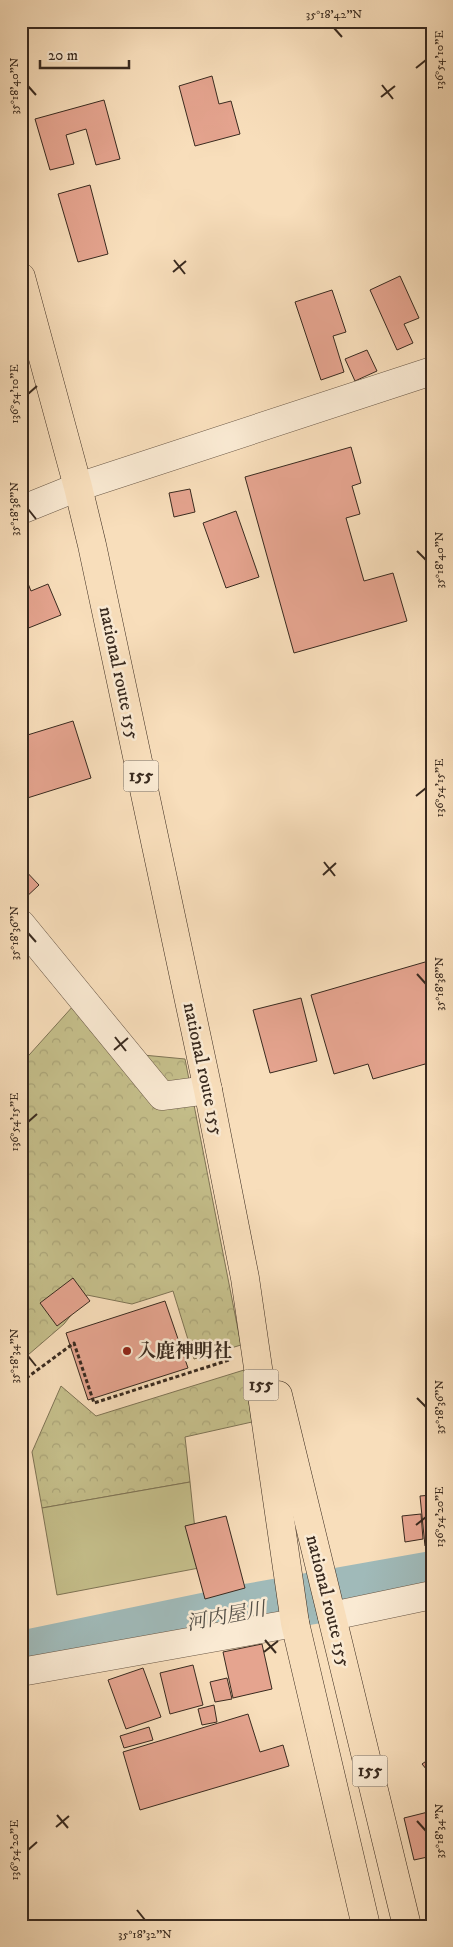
<svg xmlns="http://www.w3.org/2000/svg" width="453" height="1947" viewBox="0 0 453 1947" font-family="'IM FELL DW Pica','Noto Serif JP',serif">
<defs>
<pattern id="forest-crowns" width="20" height="18" patternUnits="userSpaceOnUse" patternTransform="scale(1.25)"><rect width="20" height="18" fill="#c5bf8b"/><path d="M2 6a3 3 0 1 1 6 0M12 15a3 3 0 1 1 6 0" fill="none" stroke="#aaa478"/></pattern>
</defs>
<rect width="100%" height="100%" fill="#f8debb"/>
<filter id="stains"><feTurbulence type="fractalNoise" baseFrequency=".004" numOctaves="4"/><feColorMatrix values="0 0 0 0 .2 0 0 0 0 .09 0 0 0 0 .02 0 0 0 .5 -.17"/></filter>
<radialGradient id="worn" r=".72"><stop offset=".6" stop-color="#630" stop-opacity="0"/><stop offset="1" stop-color="#630" stop-opacity=".3"/></radialGradient>
<g fill="url(#forest-crowns)" stroke="#7f7455">
<polygon points="74,1005 122,1053 185,1059 241,1345 194,1359 173,1291 132,1304 87,1295 64,1324 21,1361 21,1064"/>
<polygon points="244,1370 252,1422 185,1437 190,1482 42,1508 32,1452 61,1386 96,1416"/>
</g>
<polygon fill="#c5bf8b" stroke="#7f7455" points="190,1482 199,1568 57,1595 42,1508"/>
<g fill="none" stroke-linecap="round" stroke-linejoin="round">
<polyline stroke="#a0bab9" stroke-width="52" points="21,1657 252,1609 432,1577"/>
</g>
<g fill="#e5a48f" stroke="#392a1f">
<polygon points="212,76 219,104 231,101 240,134 195,146 179,86"/>
<polygon points="104,100 120,159 96,165 86,129 66,135 74,164 50,170 35,119"/>
<polygon points="90,185 108,254 78,262 58,194"/>
<polygon points="400,276 419,318 404,324 413,343 397,350 370,290"/>
<polygon points="332,290 346,332 333,336 344,372 321,380 295,302"/>
<polygon points="367,350 377,371 355,381 345,359"/>
<polygon points="351,447 361,483 352,486 360,514 346,518 364,581 393,573 407,621 294,653 245,477"/>
<polygon points="190,489 195,512 174,517 169,493"/>
<polygon points="236,511 259,577 226,588 203,523"/>
<polygon points="21,566 31,591 48,584 61,615 21,631"/>
<polygon points="73,721 91,778 21,800 21,737"/>
<polygon points="21,866 39,885 23,900 21,898"/>
<polygon points="432,960 432,1062 373,1079 368,1064 334,1074 311,995"/>
<polygon points="301,998 317,1061 270,1073 253,1010"/>
<polygon points="73,1278 90,1301 57,1326 40,1303"/>
<polygon points="165,1301 188,1368 88,1400 66,1333"/>
<polygon points="432,1495 432,1546 425,1546 420,1496"/>
<polygon points="421,1514 423,1539 405,1542 402,1516"/>
<polygon points="226,1516 245,1588 205,1599 185,1526"/>
<polygon points="262,1644 272,1689 233,1698 223,1652"/>
<polygon points="193,1665 203,1705 170,1714 160,1673"/>
<polygon points="143,1668 161,1717 126,1729 108,1680"/>
<polygon points="227,1678 232,1699 215,1702 210,1682"/>
<polygon points="214,1705 217,1722 202,1725 198,1709"/>
<polygon points="248,1714 260,1752 283,1745 289,1766 140,1810 123,1752"/>
<polygon points="149,1727 153,1740 124,1748 120,1736"/>
<polygon points="432,1757 432,1776 422,1764"/>
<polygon points="432,1811 432,1856 414,1860 404,1818"/>
<polygon points="57,1920 59,1926 37,1926"/>
</g>
<g fill="none" stroke-linecap="round" stroke-linejoin="round">
<g stroke="#695746" stroke-width="29">
<g id="minor">
<polyline points="21,510 78,487 432,371"/>
<polyline points="21,924 162,1096 208,1090"/>
<polyline points="332,1616 432,1595"/>
<polyline points="21,1672 295,1623"/>
</g>
</g>
<g stroke="#392a1f" stroke-width="29">
<g id="trunk">
<polyline points="21,277 78,487 92,545 208,1090 245,1278 295,1623 366,1926"/>
<polyline points="278,1395 407,1926"/>
</g>
</g>
<polyline stroke="#392a1f" stroke-width="3" stroke-dasharray="4 2.5" stroke-linecap="butt" points="21,1382 74,1343 94,1403 229,1360"/>
<use href="#minor" stroke="#faead3" stroke-width="28"/>
<use href="#trunk" stroke="#f8debb" stroke-width="28"/>
</g>
<path fill="none" stroke="#392a1f" stroke-width="2" d="M334 28 342 37M416 68 426 60M382 85 393 99M28 86 36 95M381 97 395 86M174 260 185 274M173 272 186 261M28 394 37 386M28 509 36 519M417 551 426 560M416 796 426 788M324 862 335 876M323 875 336 863M28 933 36 942M417 974 426 984M115 1037 126 1051M114 1050 128 1038M28 1122 37 1114M28 1356 36 1366M417 1398 426 1407M416 1525 426 1517M265 1640 276 1653M264 1652 278 1641M57 1815 68 1828M417 1821 426 1831M56 1827 69 1816M28 1850 37 1842M137 1910 145 1920"/>
<circle fill="#8f2418" stroke="#faead3" stroke-width="2" cx="127" cy="1351" r="5"/>
<g text-anchor="middle" dominant-baseline="central" stroke-width="5" stroke-linejoin="round" paint-order="stroke">
<g fill="#faead3" stroke="#736455" stroke-width="1">
<rect x="123.5" y="760.5" width="35" height="31" rx="4"/>
<rect x="243.5" y="1369.5" width="35" height="31" rx="4"/>
<rect x="352.5" y="1755.5" width="35" height="31" rx="4"/>
</g>
<g font-size="18" font-weight="bold" fill="#392a1f">
<text x="141" y="776">155</text>
<text x="261" y="1385">155</text>
<text x="370" y="1771">155</text>
</g>
<g font-size="19" fill="#392a1f" stroke="#faead3">
<text transform="translate(119 673) rotate(78)">national route 155</text>
<text transform="translate(203 1069) rotate(78)">national route 155</text>
<text transform="translate(328 1601) rotate(76)">national route 155</text>
</g>
<g font-size="19" font-weight="bold" fill="#392a1f" stroke="#faead3" text-anchor="start">
<text x="137" y="1351">入鹿神明社</text>
</g>
<g font-size="20" font-style="italic" fill="#534e46" stroke="#faead3">
<text transform="translate(226 1617) rotate(-11)">河内屋川</text>
</g>
</g>
<rect width="453" height="1947" fill="none" stroke="#f8debb" stroke-width="55"/>
<path d="M40 60v8h89v-8" fill="none" stroke="#392a1f" stroke-width="2.5"/>
<text x="48" y="60" font-size="15" fill="#392a1f" stroke="#faead3" stroke-width="4" paint-order="stroke">20 m</text>
<rect x="28" y="28" width="398" height="1892" fill="none" stroke="#392a1f" stroke-width="2"/>
<g font-size="12" text-anchor="middle" fill="#392a1f">
<text x="334" y="18">35°18'42"N</text>
<text transform="translate(439 60) rotate(-90)" y="4">136°54'10"E</text>
<text transform="translate(14 86) rotate(-90)" y="4">35°18'40"N</text>
<text transform="translate(14 394) rotate(-90)" y="4">136°54'10"E</text>
<text transform="translate(14 509) rotate(-90)" y="4">35°18'38"N</text>
<text transform="translate(439 560) rotate(-90)" y="4">35°18'40"N</text>
<text transform="translate(439 788) rotate(-90)" y="4">136°54'15"E</text>
<text transform="translate(14 933) rotate(-90)" y="4">35°18'36"N</text>
<text transform="translate(439 984) rotate(-90)" y="4">35°18'38"N</text>
<text transform="translate(14 1122) rotate(-90)" y="4">136°54'15"E</text>
<text transform="translate(14 1356) rotate(-90)" y="4">35°18'34"N</text>
<text transform="translate(439 1407) rotate(-90)" y="4">35°18'36"N</text>
<text transform="translate(439 1517) rotate(-90)" y="4">136°54'20"E</text>
<text transform="translate(439 1831) rotate(-90)" y="4">35°18'34"N</text>
<text transform="translate(14 1850) rotate(-90)" y="4">136°54'20"E</text>
<text x="145" y="1938">35°18'32"N</text>
</g>
<rect width="100%" height="100%" filter="url(#stains)"/>
<rect width="100%" height="100%" fill="url(#worn)"/>
</svg>
